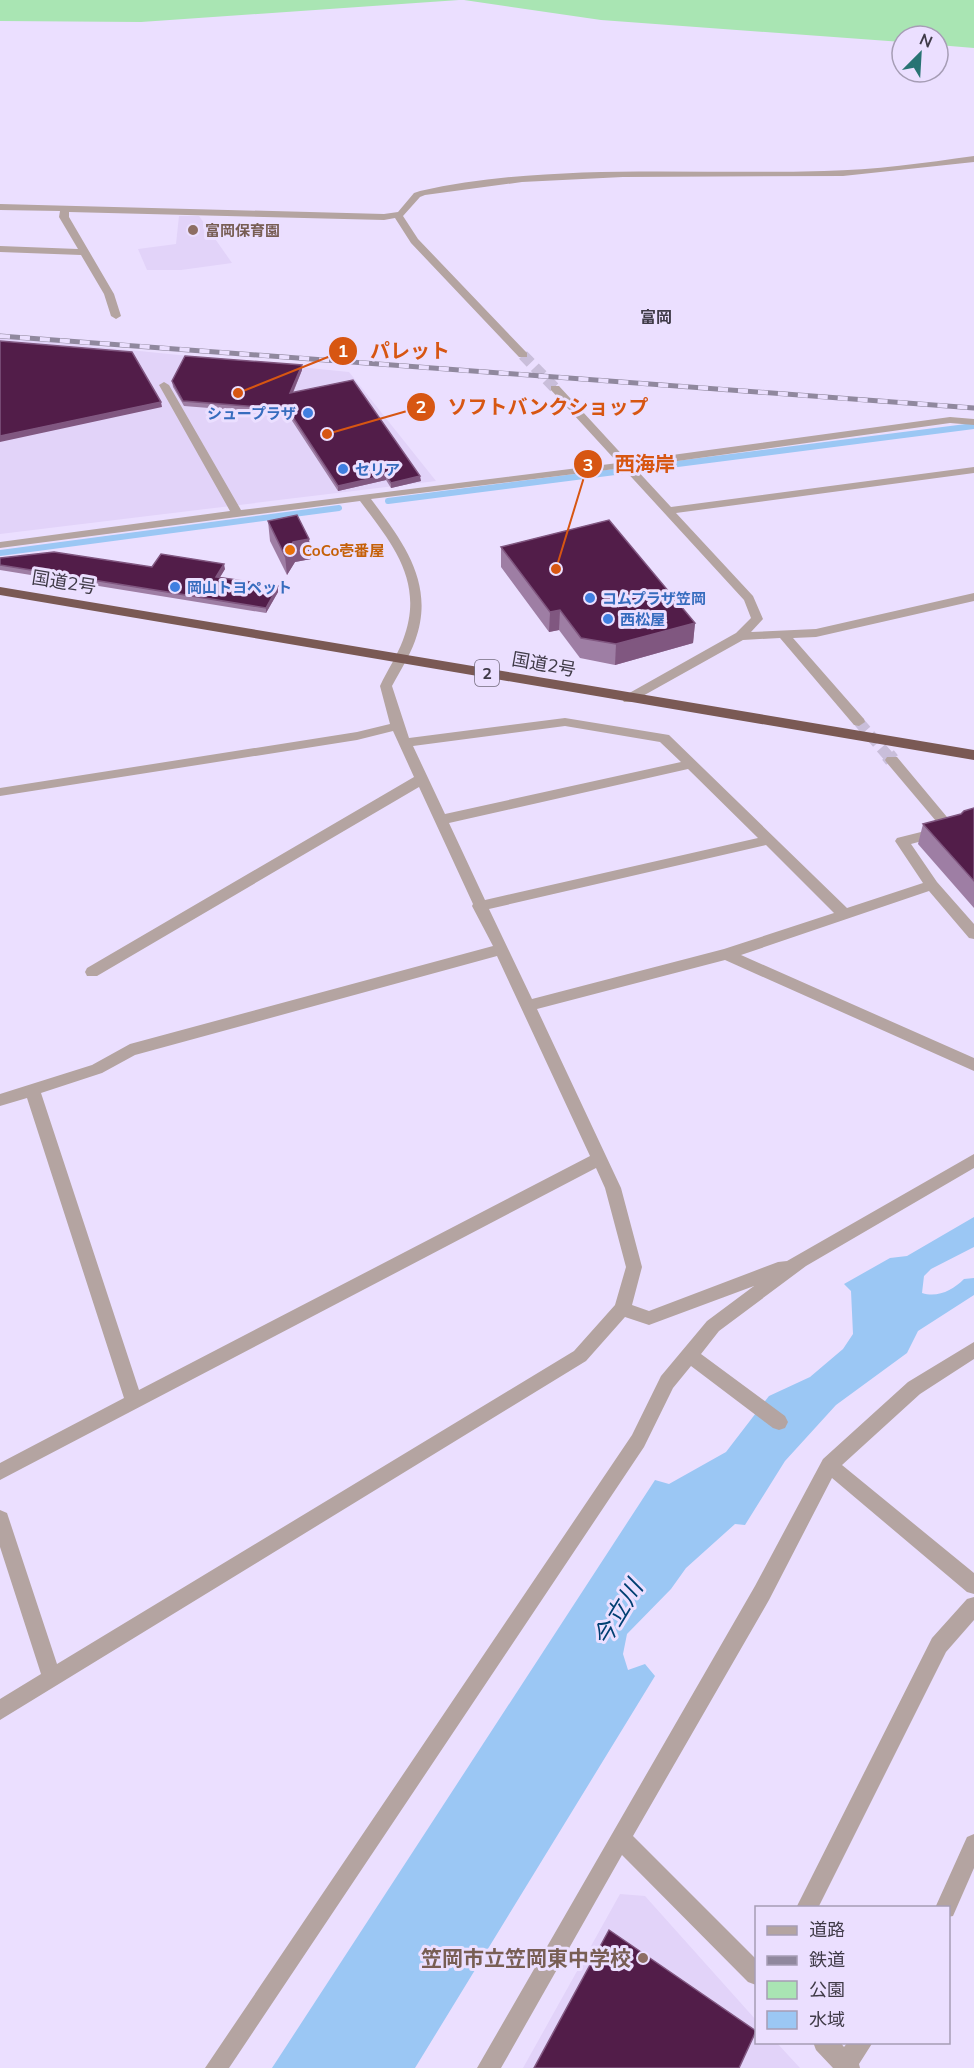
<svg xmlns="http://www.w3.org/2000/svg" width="974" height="2068" viewBox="0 0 974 2068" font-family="Mulish,'Noto Sans JP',sans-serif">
<rect width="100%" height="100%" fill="#ebdfff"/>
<g fill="#e2d3f9">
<polygon points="179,216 199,216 232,263 181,270 147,270 138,249 176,244"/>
<polygon points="0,337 349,372 436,481 0,534"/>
<polygon points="620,1894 645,1896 756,2020 756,2042 777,2043 800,2068 523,2068"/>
</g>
<g fill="#a9e5b3">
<polygon points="0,0 459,0 141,22 0,21"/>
<polygon points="464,0 974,0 974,48 938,45 938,36 902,36 902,42 601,20"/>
</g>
<path fill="#9bc7f4" d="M974 1217V1247L931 1269 924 1276 922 1293C938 1298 953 1290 964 1279L974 1278V1295L918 1331 907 1353 836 1405 785 1461 745 1525 735 1524 686 1568 671 1589 627 1634 623 1654 628 1670 645 1664 655 1676 415 2068H272L655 1480 669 1484 726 1452 769 1396 810 1377 843 1349 853 1334 851 1291 844 1284 890 1258 907 1256Z"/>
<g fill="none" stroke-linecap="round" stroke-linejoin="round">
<g stroke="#9bc7f4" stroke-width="6">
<polyline points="388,501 974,426"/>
<polyline points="0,553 339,508"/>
</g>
<g stroke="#c9beda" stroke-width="11" stroke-dasharray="11 6" stroke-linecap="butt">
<polyline points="523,355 555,388"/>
<polyline points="859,722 889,757"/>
</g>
<polyline stroke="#c9beda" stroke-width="15" stroke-dasharray="15 8" stroke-linecap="butt" points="888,755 892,760"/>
<g fill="#b4a4a1" fill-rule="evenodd">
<path d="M974 156V162L843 176 623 177 522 182 425 195 420 197 403 216 418 239 527 353V357H519L411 243 395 218 384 220 69 212V217L114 294 121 316 116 319 111 316 104 294 81 255 0 252V246L78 249 59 217 60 211 0 210V204L384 214 398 212 414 193 420 191C552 162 690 175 824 171 875 170 924 163 974 156Z"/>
<path d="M164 382 169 385 241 510 618 463 551 390V386H559L628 461 950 417 974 419V425L950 423 634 467 671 507 974 467V473L676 513 753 596 763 619 751 632 816 629 974 593V601L816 637 793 638 864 719 865 722 859 726 854 725 780 638 743 640 632 702H624L622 699 624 696 736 633 751 618 744 600 623 468 371 499C403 542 436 584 415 641 409 657 400 671 392 686L409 738 565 718 669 735 847 908 923 883 895 841 897 838 941 827 887 763 885 760 887 757H897L957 829 955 832 911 844 937 882 974 924V939L969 938 929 891 741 955 974 1058V1071L725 960 537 1009 621 1188 642 1267 632 1305 649 1311 778 1262 787 1261 974 1154V1168L806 1266 719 1331 701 1354 785 1416 788 1422 785 1428 779 1430 773 1428 691 1366 673 1388 644 1447 229 2068H205L632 1435 661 1376 707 1321 754 1286 649 1325 625 1317 586 1361 0 1720V1699L41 1674 0 1547V1510L7 1513 9 1519 57 1664 574 1351 615 1305 626 1267 605 1188 596 1168 0 1480V1463L124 1398 27 1098 0 1106V1094L92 1065 130 1044 493 946 472 906 473 904 419 787 97 976H87L85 972 87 968 414 777 393 731 357 740 0 796V788L357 732 390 724 380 686C387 671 397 656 403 640 425 582 393 545 360 501L0 548V542L230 511 159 385ZM565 726 660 742 681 762 445 814 413 746ZM688 769 758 838 485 900 449 823ZM766 845 834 913 724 949 532 999 489 909ZM497 956 590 1156 139 1390 41 1093 102 1073 135 1055Z"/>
<polygon points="974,1342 974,1359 920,1394 842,1465 974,1573 974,1594 967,1592 832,1478 769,1600 633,1836 756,1959 756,1985 748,1982 622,1855 501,2068 477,2068 755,1586 823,1459 908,1382"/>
<polygon points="974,1597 974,1620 946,1652 818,1908 796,1908 932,1638 967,1599"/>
<polygon points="974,1834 974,1868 953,1916 948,1917 948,1908 935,1908 967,1837"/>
<polygon points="813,2042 840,2042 844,2047 848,2042 873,2042 859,2064 860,2068 833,2068 816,2050"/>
</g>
<polygon fill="#7a5954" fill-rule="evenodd" points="0,587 974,750 974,760 0,595"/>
<g stroke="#90889e" stroke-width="5">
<polyline id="rail" points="0,336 974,408"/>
</g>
<use href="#rail" stroke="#ebdfff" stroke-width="4" stroke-dasharray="10" stroke-linecap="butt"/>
</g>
<g fill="#9e7ea4">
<polygon points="302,365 302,370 293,393 421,481 391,488 386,480 338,491 285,410 284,414 184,406 173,387 172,381"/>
<polygon points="268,521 309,539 311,559 295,562 287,575 270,541"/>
<polygon points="501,547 695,623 693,643 615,665 580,658 559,630 549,632 501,567"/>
<polygon points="0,558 152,567 225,569 220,577 278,586 278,592 266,613 0,570"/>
<polygon points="974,808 974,908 918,844 923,824 961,814"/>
</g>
<g fill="#805780">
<polygon points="302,365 302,370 290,399 290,393"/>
<polygon points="161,402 162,407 0,442 0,436"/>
<polygon points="386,475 386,480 338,491 338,486"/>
<polygon points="420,476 421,481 391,488 391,483"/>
<polygon points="309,539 311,559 295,562 287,575 285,556 293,542"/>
<polygon points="224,564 225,569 217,582 216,577"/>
<polygon points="278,586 278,592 266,613 266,608"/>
<polygon points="560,610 559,630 549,632 550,612"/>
<polygon points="695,623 693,643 615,665 616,644"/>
</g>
<g fill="#521d49" stroke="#805780" stroke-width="1.5">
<polygon points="0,341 132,352 161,402 0,436"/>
<polygon points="185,356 302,365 290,393 353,380 420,476 391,483 386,475 338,486 285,405 283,409 183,401 172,381"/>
<polygon points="297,515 309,539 293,542 285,556 268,521"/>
<polygon points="609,520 695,623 616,644 581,638 560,610 550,612 501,547"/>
<polygon points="54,552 152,567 161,554 224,564 216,577 278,586 266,608 0,565 0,558"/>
<polygon points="974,808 974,881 923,824 961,814 964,811"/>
<polygon points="609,1930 756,2031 739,2068 534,2068"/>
</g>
<g fill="#8d6e63" stroke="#ebdfff" stroke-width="2">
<circle cx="193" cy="230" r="6"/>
<circle cx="643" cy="1958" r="6"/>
</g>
<g fill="#3f7fe0" stroke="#ebdfff" stroke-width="2">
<circle cx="308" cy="413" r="6"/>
<circle cx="343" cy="469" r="6"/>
<circle cx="175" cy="587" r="6"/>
<circle cx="590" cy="598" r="6"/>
<circle cx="608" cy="619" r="6"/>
</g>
<circle fill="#e8710a" stroke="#ebdfff" stroke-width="2" cx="290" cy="550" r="6"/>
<g text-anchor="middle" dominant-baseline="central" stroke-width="6" stroke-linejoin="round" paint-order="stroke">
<g font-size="15" font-weight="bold" fill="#785e54" stroke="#ebdfff" text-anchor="start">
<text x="205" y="230">富岡保育園</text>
</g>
<g font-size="15" font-weight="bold" fill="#366cbe" stroke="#ebdfff" text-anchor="start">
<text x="296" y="413" text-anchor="end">シュープラザ</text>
<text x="355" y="469">セリア</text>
<text x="187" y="587">岡山トヨペット</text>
<text x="602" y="598">コムプラザ笠岡</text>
<text x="620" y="619">西松屋</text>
</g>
<g font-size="15" font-weight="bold" fill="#c56008" stroke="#ebdfff" text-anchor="start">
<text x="302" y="550">CoCo壱番屋</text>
</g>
<g font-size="16" font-weight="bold" fill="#3f3a47" stroke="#ebdfff">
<text x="656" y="317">富岡</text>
</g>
<rect fill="#ebdfff" stroke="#736c7e" stroke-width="1.5" x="475" y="660" width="24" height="26" rx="4.5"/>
<g font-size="16" font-weight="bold" fill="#3f3a47">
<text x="487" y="673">2</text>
</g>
<g font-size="18" fill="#3f3a47" stroke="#ebdfff">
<text transform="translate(64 582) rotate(9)">国道2号</text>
<text transform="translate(544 664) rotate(10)">国道2号</text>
</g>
<g font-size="21" font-weight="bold" fill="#785e54" stroke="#ebdfff" text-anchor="end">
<text x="631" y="1958">笠岡市立笠岡東中学校</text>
</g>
<g font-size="24" font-style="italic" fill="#003f72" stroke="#ebdfff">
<text transform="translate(617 1613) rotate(-59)">今立川</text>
</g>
</g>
<path fill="none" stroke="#d75612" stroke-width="2" d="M238 393L343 351M327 434L421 407M556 569L588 464"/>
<g fill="#d75612" stroke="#ebdfff" stroke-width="2">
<circle cx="238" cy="393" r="6"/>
<circle cx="327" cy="434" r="6"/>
<circle cx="556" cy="569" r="6"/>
<circle cx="343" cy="351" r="15"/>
<circle cx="421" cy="407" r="15"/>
<circle cx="588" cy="464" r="15"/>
</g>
<g font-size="18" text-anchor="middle" font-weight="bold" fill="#fff">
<text x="343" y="357">1</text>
<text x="421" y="413">2</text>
<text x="588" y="471">3</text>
</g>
<g font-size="20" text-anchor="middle" font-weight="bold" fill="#d75612" stroke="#ebdfff" stroke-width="6" stroke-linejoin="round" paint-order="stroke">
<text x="410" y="358">パレット</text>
<text x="548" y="414">ソフトバンクショップ</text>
<text x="645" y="471">西海岸</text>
</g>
<rect x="755" y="1906" width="195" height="138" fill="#ebdfff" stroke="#a69db5" stroke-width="1.5"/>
<rect x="767" y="1926" width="30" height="9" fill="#b4a4a1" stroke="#a69db5" stroke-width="1.5"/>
<text x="809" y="1936" font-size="18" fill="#3f3a47">道路</text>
<rect x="767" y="1956" width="30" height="9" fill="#90889e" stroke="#a69db5" stroke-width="1.5"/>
<text x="809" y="1966" font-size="18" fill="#3f3a47">鉄道</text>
<rect x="767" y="1981" width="30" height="18" fill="#a9e5b3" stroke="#a69db5" stroke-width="1.5"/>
<text x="809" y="1996" font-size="18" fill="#3f3a47">公園</text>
<rect x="767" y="2011" width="30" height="18" fill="#9bc7f4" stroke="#a69db5" stroke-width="1.5"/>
<text x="809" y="2026" font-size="18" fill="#3f3a47">水域</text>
<g transform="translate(920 54) rotate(24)"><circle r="28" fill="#ebdfff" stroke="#a69db5" stroke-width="1.5"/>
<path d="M0-4.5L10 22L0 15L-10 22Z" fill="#287373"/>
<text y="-9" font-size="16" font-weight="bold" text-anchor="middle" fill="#3f3a47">N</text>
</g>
</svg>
